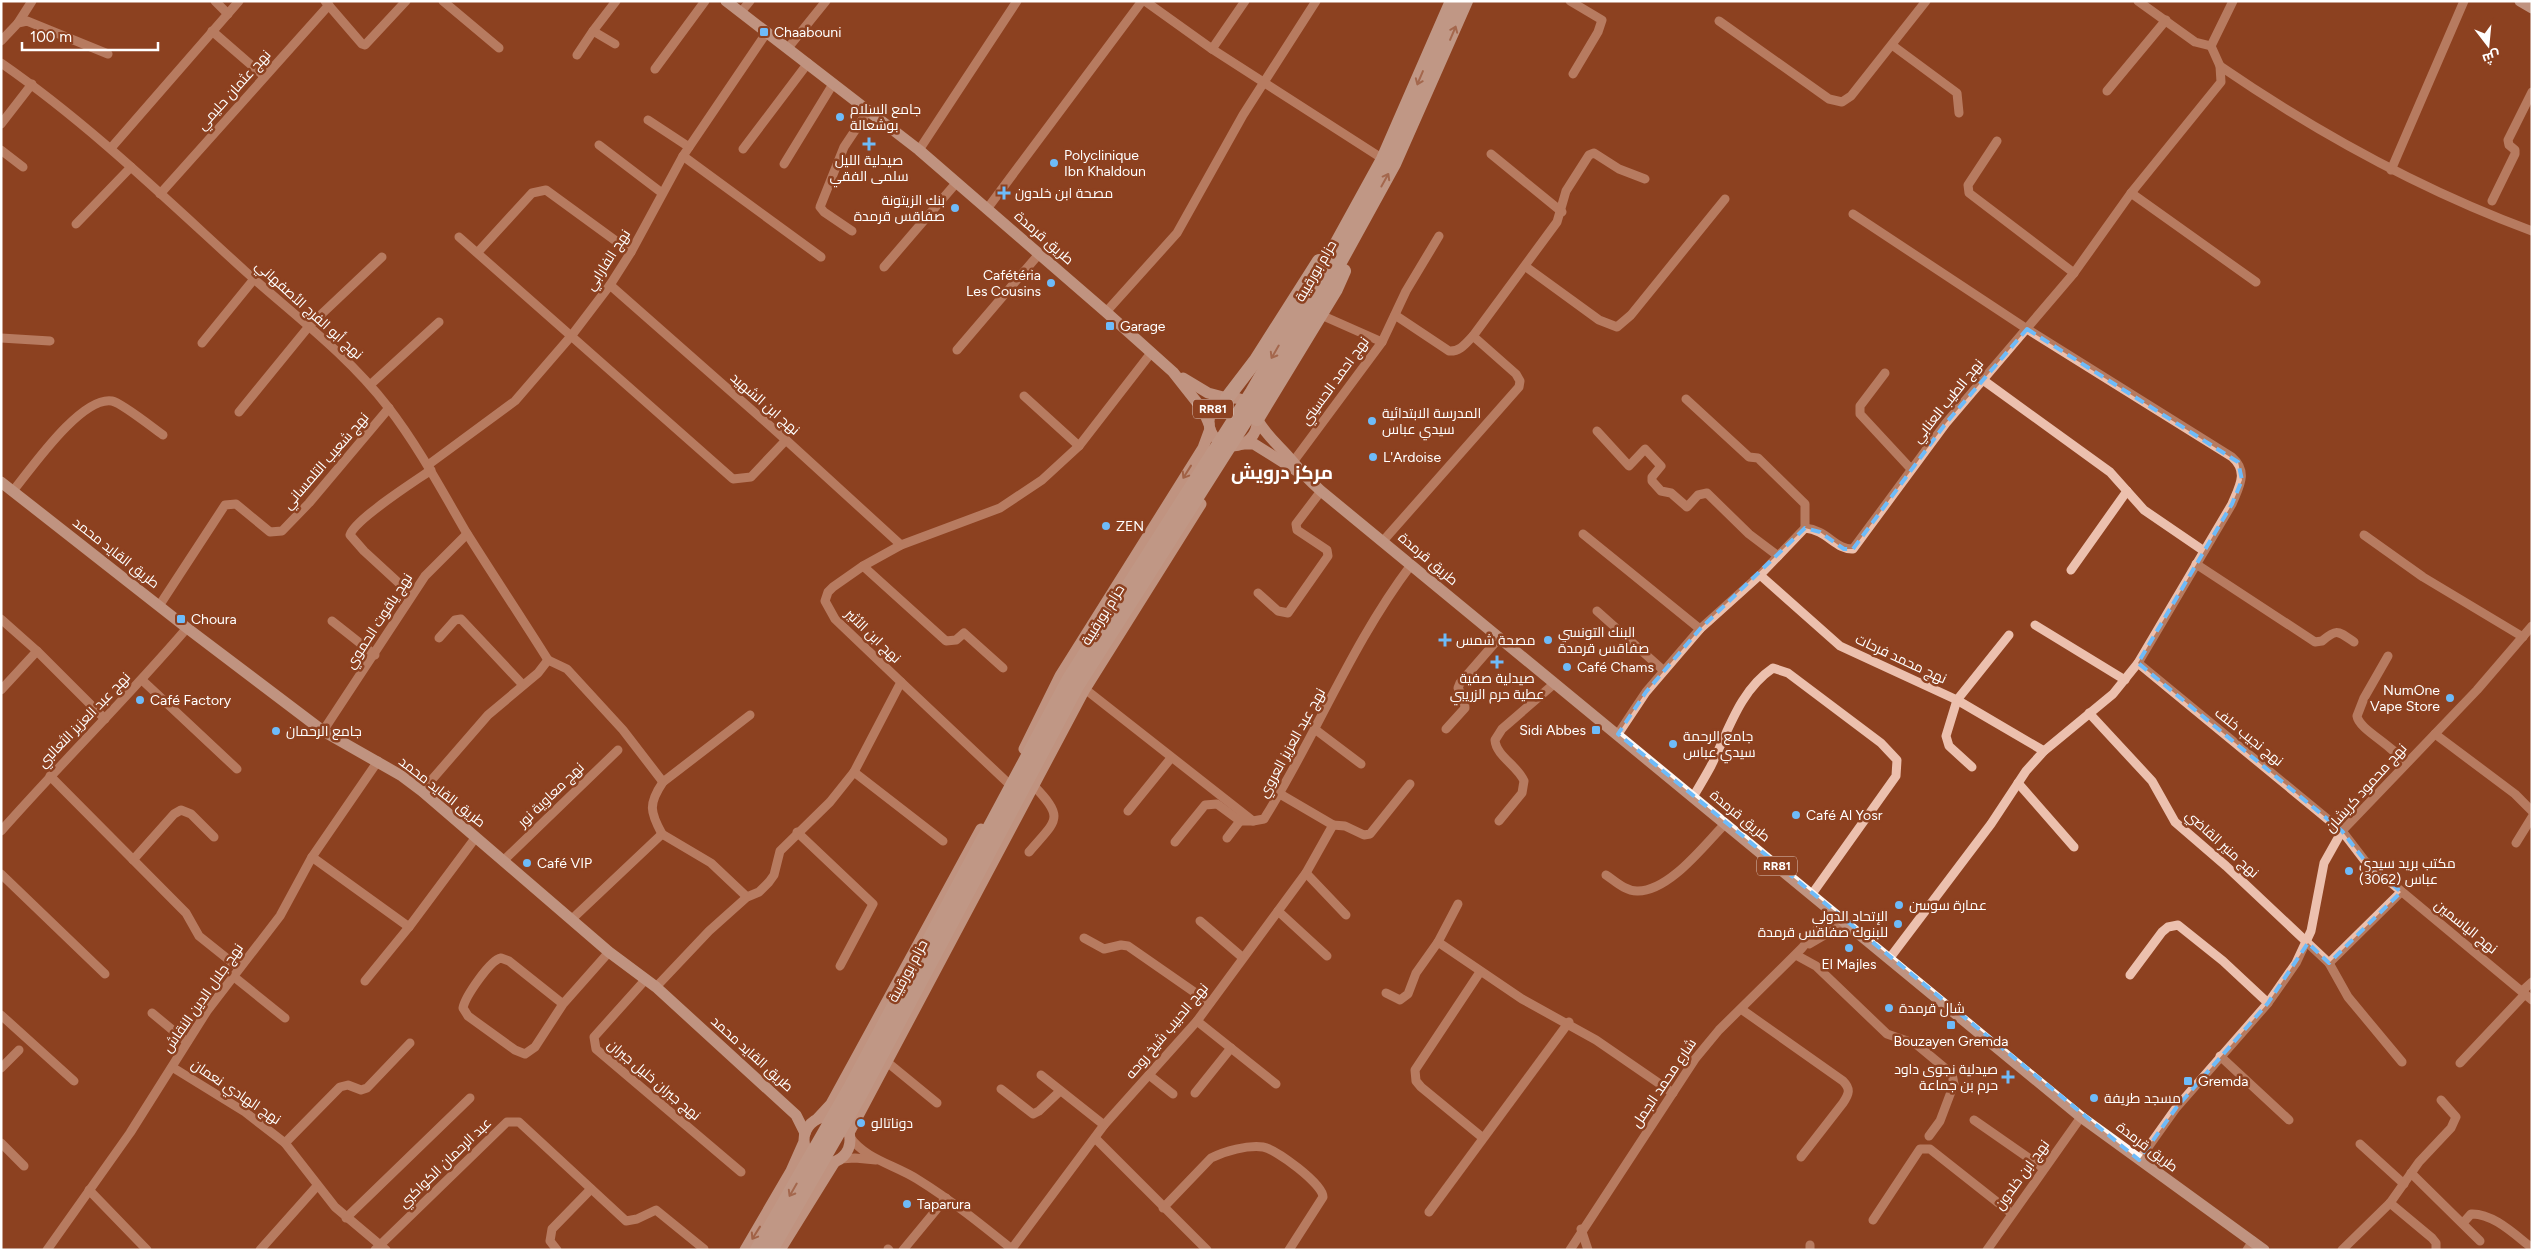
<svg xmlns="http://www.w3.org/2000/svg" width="2533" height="1251" viewBox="0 0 2533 1251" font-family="Figtree,Cairo,sans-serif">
<rect width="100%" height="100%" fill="#8d4120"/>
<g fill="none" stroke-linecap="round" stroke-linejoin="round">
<g stroke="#ecc0ae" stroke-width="9">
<polyline points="215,1 228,14"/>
<polyline points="325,1 362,44 365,45 406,1"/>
<polyline points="443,1 499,48"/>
<polyline points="1145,1 1212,49"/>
<polyline points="1245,1 1212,49 1383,159"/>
<polyline points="1570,1 1602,20 1598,32 1573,74"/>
<polyline points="2138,1 2195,42 2211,46"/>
<polyline points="741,12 750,1"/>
<polyline points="1719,21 1829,99 1842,102 1851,96 1926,1"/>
<polyline points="18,23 32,1"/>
<polyline points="212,31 264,76"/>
<polyline points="593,31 615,44"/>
<polyline points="1,41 18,23 27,21 108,54"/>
<polyline points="1892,45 1957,93 1959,113"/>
<polyline points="788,48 826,1"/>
<polyline points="577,55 593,31 616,1"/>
<path d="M1 63C89 124 166 199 245 271 294 315 347 354 388 407 418 446 441 489 466 532 493 575 521 617 548 660"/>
<path d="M2220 66C2319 134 2419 189 2532 231"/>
<polyline points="655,69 705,1"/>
<polyline points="2107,91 2166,20"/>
<polyline points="648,120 689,147"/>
<polyline points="1,124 32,84"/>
<polyline points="1997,141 1968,185 1969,193 2074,273"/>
<polyline points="599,145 662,193"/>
<polyline points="111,148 239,1"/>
<polyline points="743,149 808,63"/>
<polyline points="1,150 23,167"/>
<polyline points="919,150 1017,1"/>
<polyline points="1491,154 1562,212"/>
<polyline points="683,156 821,257"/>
<polyline points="784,164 833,84"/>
<polyline points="2391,170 2464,1"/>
<polyline points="2131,193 2256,282"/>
<polyline points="160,194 329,5"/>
<polyline points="2492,201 2515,154 2515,150 2509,145 2508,140 2532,92"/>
<polyline points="987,209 1142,1"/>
<path d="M1853 214 2027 329 2232 457C2249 472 2239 487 2232 504L2138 663 2113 694 2044 751 2026 771 1991 824 1889 959"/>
<polyline points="76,224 131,167"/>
<polyline points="852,231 824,212 820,207 844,147 868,111"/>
<polyline points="459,237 733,479 751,477 786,440"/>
<polyline points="478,252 532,193 546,190 631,252"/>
<polyline points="884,267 957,182"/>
<polyline points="1526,267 1599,320 1617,327 1631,315 1725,199"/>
<polyline points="610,285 786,440 901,545"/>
<polyline points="1106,312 1177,233 1243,115 1316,1"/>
<polyline points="1321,315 1382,342"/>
<polyline points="1473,336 1557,222 1566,191 1589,155 1594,153 1619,169 1645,179"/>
<polyline points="1,338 50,341"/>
<polyline points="202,343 254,279"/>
<polyline points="957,350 1039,254"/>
<polyline points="1885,373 1860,406 1860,414 1911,469"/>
<polyline points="1983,380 2110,472 2144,510 2204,551"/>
<polyline points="370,385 439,322"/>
<polyline points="1024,396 1079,446"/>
<polyline points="1686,399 1749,457 1758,458 1805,504 1805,528"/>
<polyline points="239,412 310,325 382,257"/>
<polyline points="1597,431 1629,466 1645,449 1661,466 1652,477 1652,481 1661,491 1671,493 1687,507 1698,495 1707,493 1749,534 1778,556"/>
<polyline points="1293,462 1382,342 1406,291 1439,236"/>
<polyline points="428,465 515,401 572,335 610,285 631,252 683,156 767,32"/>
<path d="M13 491C31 469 81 396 112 401 122 403 153 428 163 435"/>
<polyline points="1583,534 1700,629"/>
<polyline points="2364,535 2423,577 2523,637"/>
<path d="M1383 541 1519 387 1520 381 1516 374 1473 336C1466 343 1460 352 1449 351L1395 315"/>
<path d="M2196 564 2315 642 2322 641C2337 628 2338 631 2354 642"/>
<polyline points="863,566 946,641 956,640 964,633 1003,668"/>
<polyline points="2071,570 2127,491"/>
<polyline points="1760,575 1840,646 1957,700 2044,751"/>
<path d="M401 585 364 551 350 535C355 519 414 482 431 470"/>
<polyline points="1258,593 1278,611 1288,613 1328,556 1327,550 1297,530 1296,524 1321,491"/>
<polyline points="159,606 225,505 236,504 270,532 282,531 309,503 389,408"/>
<polyline points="1597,611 1663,670"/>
<polyline points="1,619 37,651 105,719"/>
<polyline points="332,621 375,655"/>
<polyline points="2035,625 2125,680"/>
<polyline points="439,638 455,620 461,619 523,685"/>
<path d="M2388 656 2364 698 2357 716C2359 730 2394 745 2405 764"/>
<polyline points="548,660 567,669 623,730 663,782"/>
<polyline points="2138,663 2342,831 2365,861 2532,1000"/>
<polyline points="142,680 237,769"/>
<polyline points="901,682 1008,783"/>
<path d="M1085 689 1253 821 1264 819C1316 736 1352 643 1411 565"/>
<polyline points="1,690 37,651"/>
<polyline points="2089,713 2152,781 2175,822 2226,866 2329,963 2401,892"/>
<polyline points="1446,729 1465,708 1464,699 1458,688 1460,683 1500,637"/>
<polyline points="1316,730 1361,764"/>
<polyline points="323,731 425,576 467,534"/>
<path d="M1618 734 1646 692 1700 629 1760 575 1805 528C1827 530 1836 550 1853 549L1946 423 2074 273 2131 193 2221 82 2220 66 2211 46 2233 1"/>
<polyline points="2435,734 2515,794 2532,811"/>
<polyline points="1972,767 1949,746 1946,736 1957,700 2009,635"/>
<polyline points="854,772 943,841"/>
<polyline points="50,776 186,913 199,936 239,968"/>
<polyline points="2018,783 2074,847"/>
<polyline points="422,791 488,715 538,673 548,660"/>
<path d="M1693 797C1699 787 1705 777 1711 766 1728 732 1739 691 1773 668L1788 673 1881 743 1897 760 1896 776 1812 894"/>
<polyline points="1128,811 1171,758"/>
<path d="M1499 821 1522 793 1524 781C1518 766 1496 756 1495 740L1502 729 1555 683"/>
<polyline points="1333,825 1345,826 1364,835 1370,834 1410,784"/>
<path d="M1 831C62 762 127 698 187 628"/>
<polyline points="797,832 873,904 840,966"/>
<path d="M662 834C650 812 648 804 663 782L750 715"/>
<polyline points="1227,838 1240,821"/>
<polyline points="1175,842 1205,805 1217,804 1240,821 1253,821"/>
<polyline points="2516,843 2532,817"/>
<path d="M1029 852C1056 820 1066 819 1034 786"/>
<polyline points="312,857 409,927"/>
<polyline points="133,860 174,814 181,810 191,814 214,837"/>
<polyline points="504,860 618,750"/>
<polyline points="1306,873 1346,915"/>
<polyline points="1,874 105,974"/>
<path d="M1606 875C1615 881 1625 891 1637 891 1669 892 1704 845 1725 824"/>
<polyline points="1278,911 1327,956"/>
<polyline points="572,919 662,834 711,863 747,897"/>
<polyline points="1200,921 1242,957"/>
<polyline points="1084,938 1104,949 1121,945 1128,946 1210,1003"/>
<polyline points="1438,942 1522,999 1596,1040 1673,1093"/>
<polyline points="1809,944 1845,923"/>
<polyline points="1796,955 1816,966 1887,1034 1916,1044 1952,1074 1954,1084 1940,1121 1929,1136"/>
<polyline points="2329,963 2348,997 2402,1062"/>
<polyline points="1480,972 1415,1070 1416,1081 1421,1087 1483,1138"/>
<polyline points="2130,975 2162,932 2168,927 2178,925 2223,961 2268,1003"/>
<polyline points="233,976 285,1018"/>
<polyline points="646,979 594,1037 596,1049 741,1172"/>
<polyline points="365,981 409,927 476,837"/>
<polyline points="656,987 709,931 747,897 759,892 769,882 774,875 780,851 830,802 854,772 901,682 835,619 825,601 828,592 833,587 863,566 901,545 1000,508 1042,480 1079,446 1151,353"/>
<polyline points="2522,991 2532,982"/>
<polyline points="1386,993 1400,1000 1408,994 1416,973 1438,942 1458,904"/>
<path d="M563 1004 509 961 501 958C490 960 465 997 463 1008L468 1016 515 1050 525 1054 535 1047 563 1004 609 952"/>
<path d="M1741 1009 1843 1081C1851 1089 1849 1094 1843 1103L1801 1157"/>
<polyline points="152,1013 187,1042"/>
<polyline points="1,1015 74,1081"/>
<polyline points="1197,1021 1276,1084"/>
<polyline points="2220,1056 2289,1120"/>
<polyline points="887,1062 937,1103"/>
<polyline points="2460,1063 2525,994"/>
<polyline points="172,1067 245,1112 285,1143 335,1207 386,1250"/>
<polyline points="1,1068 19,1050"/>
<polyline points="1041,1075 1104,1125"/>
<polyline points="1149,1075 1173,1094"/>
<polyline points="1001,1089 1033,1114 1039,1111 1059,1092"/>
<polyline points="1195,1093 1231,1048"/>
<polyline points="1974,1120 2043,1168"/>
<path d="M850 1137C865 1159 895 1165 917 1179 951 1200 982 1225 1013 1250"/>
<polyline points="1095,1138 1207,1250"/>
<polyline points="1,1143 24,1166"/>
<polyline points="285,1143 340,1087 348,1085 361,1090 367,1088 410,1043"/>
<polyline points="2360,1144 2404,1184"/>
<polyline points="840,1159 855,1158 876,1160"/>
<polyline points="2139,1160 2176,1108 2268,1003 2296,963 2311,931 2324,863 2342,831 2477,690 2532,626"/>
<polyline points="2411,1173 2480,1241"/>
<polyline points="89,1190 147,1250"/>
<polyline points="2390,1203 2432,1238 2436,1243 2436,1250"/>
<path d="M1163 1208 1211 1158C1225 1151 1247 1145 1263 1147 1276 1149 1323 1184 1323 1197L1289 1250"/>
<polyline points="1429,1212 1569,1022"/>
<polyline points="346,1218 470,1098"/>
<polyline points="1873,1220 1920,1149 1930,1149 2011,1213"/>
<path d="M2463 1223 2471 1214C2493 1213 2515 1235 2532 1248"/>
<polyline points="1581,1229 1588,1250"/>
<polyline points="1810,1245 1810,1250"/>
<polyline points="888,1249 889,1250"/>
<polyline points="47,1250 130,1133 207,1011 280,916 312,857 378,761"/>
<polyline points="260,1250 317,1186"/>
<polyline points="375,1250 507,1122 519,1122 626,1221 637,1219 656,1210 704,1249"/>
<polyline points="557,1250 550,1241 552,1229 591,1189"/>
<polyline points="903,1250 946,1198"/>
<polyline points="1011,1250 1104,1125 1197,1021 1306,873 1333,825 1280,794"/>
<polyline points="1570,1250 1695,1059 1719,1030 1802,948 1831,912"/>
<polyline points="1987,1250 2081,1117"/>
<polyline points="2247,1250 2253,1241"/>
<polyline points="2342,1250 2390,1203 2419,1162 2451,1128 2456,1117 2441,1100"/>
</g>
<g stroke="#fff7f3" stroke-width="11">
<polyline points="726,1 919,150 1106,312 1173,372 1203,410 1209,424"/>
<polyline points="2520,1 2532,8"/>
<polyline points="1183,378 1208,393 1227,398"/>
<circle cx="1233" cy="422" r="24"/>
<path d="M1257 419C1267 437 1281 447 1293 462 1302 473 1310 481 1321 491L2081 1117 2264 1250"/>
<polyline points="1242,444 1254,444 1297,471"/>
<polyline points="1,482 187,628 323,731 402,776 422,791 609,952 656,987 796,1115 805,1133"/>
<polyline points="1024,749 1060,676 1203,448 1210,429"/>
<circle cx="827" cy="1140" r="23"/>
<polyline points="818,1118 831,1104 981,829"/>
<polyline points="849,1133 1085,689 1201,504"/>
<polyline points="745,1250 791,1171 803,1144"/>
<polyline points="780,1250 834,1163"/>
</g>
<g stroke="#fff" stroke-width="14">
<polyline points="1317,279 1383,159 1452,1"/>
<polyline points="1328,284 1394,164 1466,1"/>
<polyline points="1227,398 1256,360 1319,261"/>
<polyline points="1257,419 1336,289 1344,271"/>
</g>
<g stroke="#fff" stroke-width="14">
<polyline points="757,1250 850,1088 1069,679 1252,392 1317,279"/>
<polyline points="771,1250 860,1095 1077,686 1260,398 1328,284"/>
</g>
</g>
<defs><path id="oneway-shaft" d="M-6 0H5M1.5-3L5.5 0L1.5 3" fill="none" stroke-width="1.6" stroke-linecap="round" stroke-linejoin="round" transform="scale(1.25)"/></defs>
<g stroke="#c09684">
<use href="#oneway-shaft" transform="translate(1453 33) rotate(-67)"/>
<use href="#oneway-shaft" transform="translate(1420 78) rotate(113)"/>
<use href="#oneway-shaft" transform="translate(1385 180) rotate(-61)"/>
<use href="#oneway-shaft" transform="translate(1275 352) rotate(120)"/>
<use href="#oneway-shaft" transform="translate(793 1190) rotate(120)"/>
</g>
<g stroke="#bb8a74">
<use href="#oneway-shaft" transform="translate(1187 472) rotate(122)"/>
<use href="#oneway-shaft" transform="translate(756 1233) rotate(122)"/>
</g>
<path d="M0 0H2533V1251H0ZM2027 329 2238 462 2242 480 2232 504 2138 663 2342 831 2365 861 2401 892 2329 963 2308 943 2268 1003 2176 1108 2139 1160 1618 734 1646 692 1700 629 1805 528 1820 532 1844 549H1853L1946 423Z" fill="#8d4120" fill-opacity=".55" fill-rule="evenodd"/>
<path fill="none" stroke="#6ebbf9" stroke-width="4" stroke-dasharray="10 6" stroke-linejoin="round" d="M2027 329 2238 462 2242 480 2232 504 2138 663 2342 831 2365 861 2401 892 2329 963 2308 943 2268 1003 2176 1108 2139 1160 1618 734 1646 692 1700 629 1805 528 1820 532 1844 549H1853L1946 423Z"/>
<g fill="#6ebbf9" stroke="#8d4120" stroke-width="2">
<rect x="759" y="27" width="10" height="10" rx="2.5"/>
<circle cx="840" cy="117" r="5"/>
<path d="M866.5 136.5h5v5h5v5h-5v5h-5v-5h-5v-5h5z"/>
<circle cx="1054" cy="163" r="5"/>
<path d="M1001.5 185.5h5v5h5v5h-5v5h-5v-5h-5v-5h5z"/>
<circle cx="955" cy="208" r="5"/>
<circle cx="1051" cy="283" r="5"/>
<rect x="1105" y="321" width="10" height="10" rx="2.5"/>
<circle cx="1372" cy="421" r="5"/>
<circle cx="1373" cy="457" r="5"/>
<circle cx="1106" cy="526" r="5"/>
<rect x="176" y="614" width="10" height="10" rx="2.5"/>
<path d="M1442.5 632.5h5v5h5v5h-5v5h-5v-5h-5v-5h5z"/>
<circle cx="1548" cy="640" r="5"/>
<path d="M1494.5 654.5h5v5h5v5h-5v5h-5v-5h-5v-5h5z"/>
<circle cx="1567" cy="667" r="5"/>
<circle cx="2450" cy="698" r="5"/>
<circle cx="140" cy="700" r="5"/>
<rect x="1591" y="725" width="10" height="10" rx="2.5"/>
<circle cx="276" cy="731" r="5"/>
<circle cx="1673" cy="744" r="5"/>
<circle cx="1796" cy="815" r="5"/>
<circle cx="527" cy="863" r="5"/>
<circle cx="2349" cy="871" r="5"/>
<circle cx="1899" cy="905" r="5"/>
<circle cx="1898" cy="924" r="5"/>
<circle cx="1849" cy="948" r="5"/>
<circle cx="1889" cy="1008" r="5"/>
<rect x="1946" y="1020" width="10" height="10" rx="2.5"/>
<path d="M2005.5 1069.5h5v5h5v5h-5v5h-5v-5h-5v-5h5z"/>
<rect x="2183" y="1076" width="10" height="10" rx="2.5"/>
<circle cx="2094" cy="1098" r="5"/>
<circle cx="861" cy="1123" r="5"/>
<circle cx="907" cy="1204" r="5"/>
</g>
<g text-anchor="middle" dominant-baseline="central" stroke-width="5" stroke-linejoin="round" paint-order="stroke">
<g fill="#8d4120" stroke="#ddc6bc" stroke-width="1">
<rect x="1193" y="399.5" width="40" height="19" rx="4"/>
<rect x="1757" y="856.5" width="40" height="19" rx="4"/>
</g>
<g font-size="12" font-weight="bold" fill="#fff">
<text x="1213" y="409">RR81</text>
<text x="1777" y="866">RR81</text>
</g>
<g font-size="14" fill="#fff" stroke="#8d4120" text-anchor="start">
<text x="774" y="32">Chaabouni</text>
<text x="850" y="109">جامع السلام<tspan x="850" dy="16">بوشعالة</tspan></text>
<text x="1064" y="155">Polyclinique<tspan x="1064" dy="16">Ibn Khaldoun</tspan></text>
<text x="869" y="160" text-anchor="middle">صيدلية الليل<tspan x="869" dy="16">سلمى الفقي</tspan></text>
<text x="1015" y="193">مصحة ابن خلدون</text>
<text x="945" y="200" text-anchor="end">بنك الزيتونة<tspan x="945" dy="16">صفاقس قرمدة</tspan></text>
<text x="1041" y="275" text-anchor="end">Cafétéria<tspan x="1041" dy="16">Les Cousins</tspan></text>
<text x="1120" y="326">Garage</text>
<text x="1382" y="413">المدرسة الابتدائية<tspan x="1382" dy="16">سيدي عباس</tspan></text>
<text x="1383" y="457">L'Ardoise</text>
<text x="1116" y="526">ZEN</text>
<text x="191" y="619">Choura</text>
<text x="1558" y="632">البنك التونسي<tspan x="1558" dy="16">صفاقس قرمدة</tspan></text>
<text x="1456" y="640">مصحة شمس</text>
<text x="1577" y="667">Café Chams</text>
<text x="1497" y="678" text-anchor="middle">صيدلية صفية<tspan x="1497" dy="16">عطية حرم الزريبي</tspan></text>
<text x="2440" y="690" text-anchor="end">NumOne<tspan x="2440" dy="16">Vape Store</tspan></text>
<text x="150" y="700">Café Factory</text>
<text x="1586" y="730" text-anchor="end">Sidi Abbes</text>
<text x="286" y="731">جامع الرحمان</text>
<text x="1683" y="736">جامع الرحمة<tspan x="1683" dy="16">سيدي عباس</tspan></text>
<text x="1806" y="815">Café Al Yosr</text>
<text x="537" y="863">Café VIP</text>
<text x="2359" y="863">مكتب بريد سيدي<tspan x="2359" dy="16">عباس (3062)</tspan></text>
<text x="1909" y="905">عمارة سوسن</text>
<text x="1888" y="916" text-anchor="end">الإتحاد الدولي<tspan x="1888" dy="16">للبنوك صفاقس قرمدة</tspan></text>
<text x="1849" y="964" text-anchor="middle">El Majles</text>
<text x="1899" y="1008">شال قرمدة</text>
<text x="1951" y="1041" text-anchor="middle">Bouzayen Gremda</text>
<text x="1998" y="1069" text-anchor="end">صيدلية نجوى داود<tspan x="1998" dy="16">حرم بن جماعة</tspan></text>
<text x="2198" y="1081">Gremda</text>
<text x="2104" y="1098">مسجد طريفة</text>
<text x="871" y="1123">دوناتالو</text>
<text x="917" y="1204">Taparura</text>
</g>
<g font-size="14" fill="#fff" stroke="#8d4120">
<text transform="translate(234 90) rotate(-48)">نهج عثمان حليمي</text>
<text transform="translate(1044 238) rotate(41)">طريق قرمدة</text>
<text transform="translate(608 260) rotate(-57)">نهج الفارابي</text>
<text transform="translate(1316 271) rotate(-60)">حزام بورقيبة</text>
<text transform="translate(309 310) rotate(42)">نهج أبو الفرج الأصفهاني</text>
<text transform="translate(1335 381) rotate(-54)">نهج احمد الحسيني</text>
<text transform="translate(1948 401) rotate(-51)">نهج الطيب العنابي</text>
<text transform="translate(765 404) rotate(41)">نهج ابن الشهيد</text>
<text transform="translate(326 461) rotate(-49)">نهج شعيب التلمساني</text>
<text transform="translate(116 553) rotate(38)">طريق القايد محمد</text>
<text transform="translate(1428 559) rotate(40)">طريق قرمدة</text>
<text transform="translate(1103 615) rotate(-58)">حزام بورقيبة</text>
<text transform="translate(379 621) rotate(-57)">نهج ياقوت الحموي</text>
<text transform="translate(873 636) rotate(44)">نهج ابن الأثير</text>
<text transform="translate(1901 659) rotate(25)">نهج محمد فرحات</text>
<text transform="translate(84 720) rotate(-46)">نهج عبد العزيز الثعالبي</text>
<text transform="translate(2249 737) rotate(39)">نهج نجيب خلف</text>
<text transform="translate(1292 743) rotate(-61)">نهج عبد العزيز العروي</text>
<text transform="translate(2366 788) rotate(-48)">نهج محمود كريشان</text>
<text transform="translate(442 792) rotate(38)">طريق القايد محمد</text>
<text transform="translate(551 795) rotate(-44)">نهج معاوية نور</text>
<text transform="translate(1740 816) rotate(39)">طريق قرمدة</text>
<text transform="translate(2222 844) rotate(42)">نهج منير القاضي</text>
<text transform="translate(2466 927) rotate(39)">نهج الياسمين</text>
<text transform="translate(908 971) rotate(-62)">حزام بورقيبة</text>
<text transform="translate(203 998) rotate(-55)">نهج جلال الدين النقاش</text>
<text transform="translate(1167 1031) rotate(-50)">نهج الحبيب شيخ روحه</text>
<text transform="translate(752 1054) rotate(42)">طريق القايد محمد</text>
<text transform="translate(654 1080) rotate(40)">نهج جبران خليل جبران</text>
<text transform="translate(1664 1083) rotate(-56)">شارع محمد الجمل</text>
<text transform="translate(236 1092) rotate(34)">نهج الهادي نعمان</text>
<text transform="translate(2147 1147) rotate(37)">طريق قرمدة</text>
<text transform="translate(445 1163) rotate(-44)">عبد الرحمان الكواكبي</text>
<text transform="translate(2022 1175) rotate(-54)">نهج ابن خلدون</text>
</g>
<g font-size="19" font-weight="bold" fill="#fff" stroke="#8d4120">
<text x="1282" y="472">مركز درويش</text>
</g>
</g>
<rect width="2533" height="1251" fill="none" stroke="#ffffff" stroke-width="5"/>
<g transform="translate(2488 45) rotate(164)" stroke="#8d4120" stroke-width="4" paint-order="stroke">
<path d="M0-4L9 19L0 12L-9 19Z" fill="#ffffff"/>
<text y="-8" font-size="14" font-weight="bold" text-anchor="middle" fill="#ffffff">ش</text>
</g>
<path d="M22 42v8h136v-8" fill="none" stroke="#ffffff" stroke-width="2.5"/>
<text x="30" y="42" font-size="15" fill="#ffffff" stroke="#8d4120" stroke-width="4" paint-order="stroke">100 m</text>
</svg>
